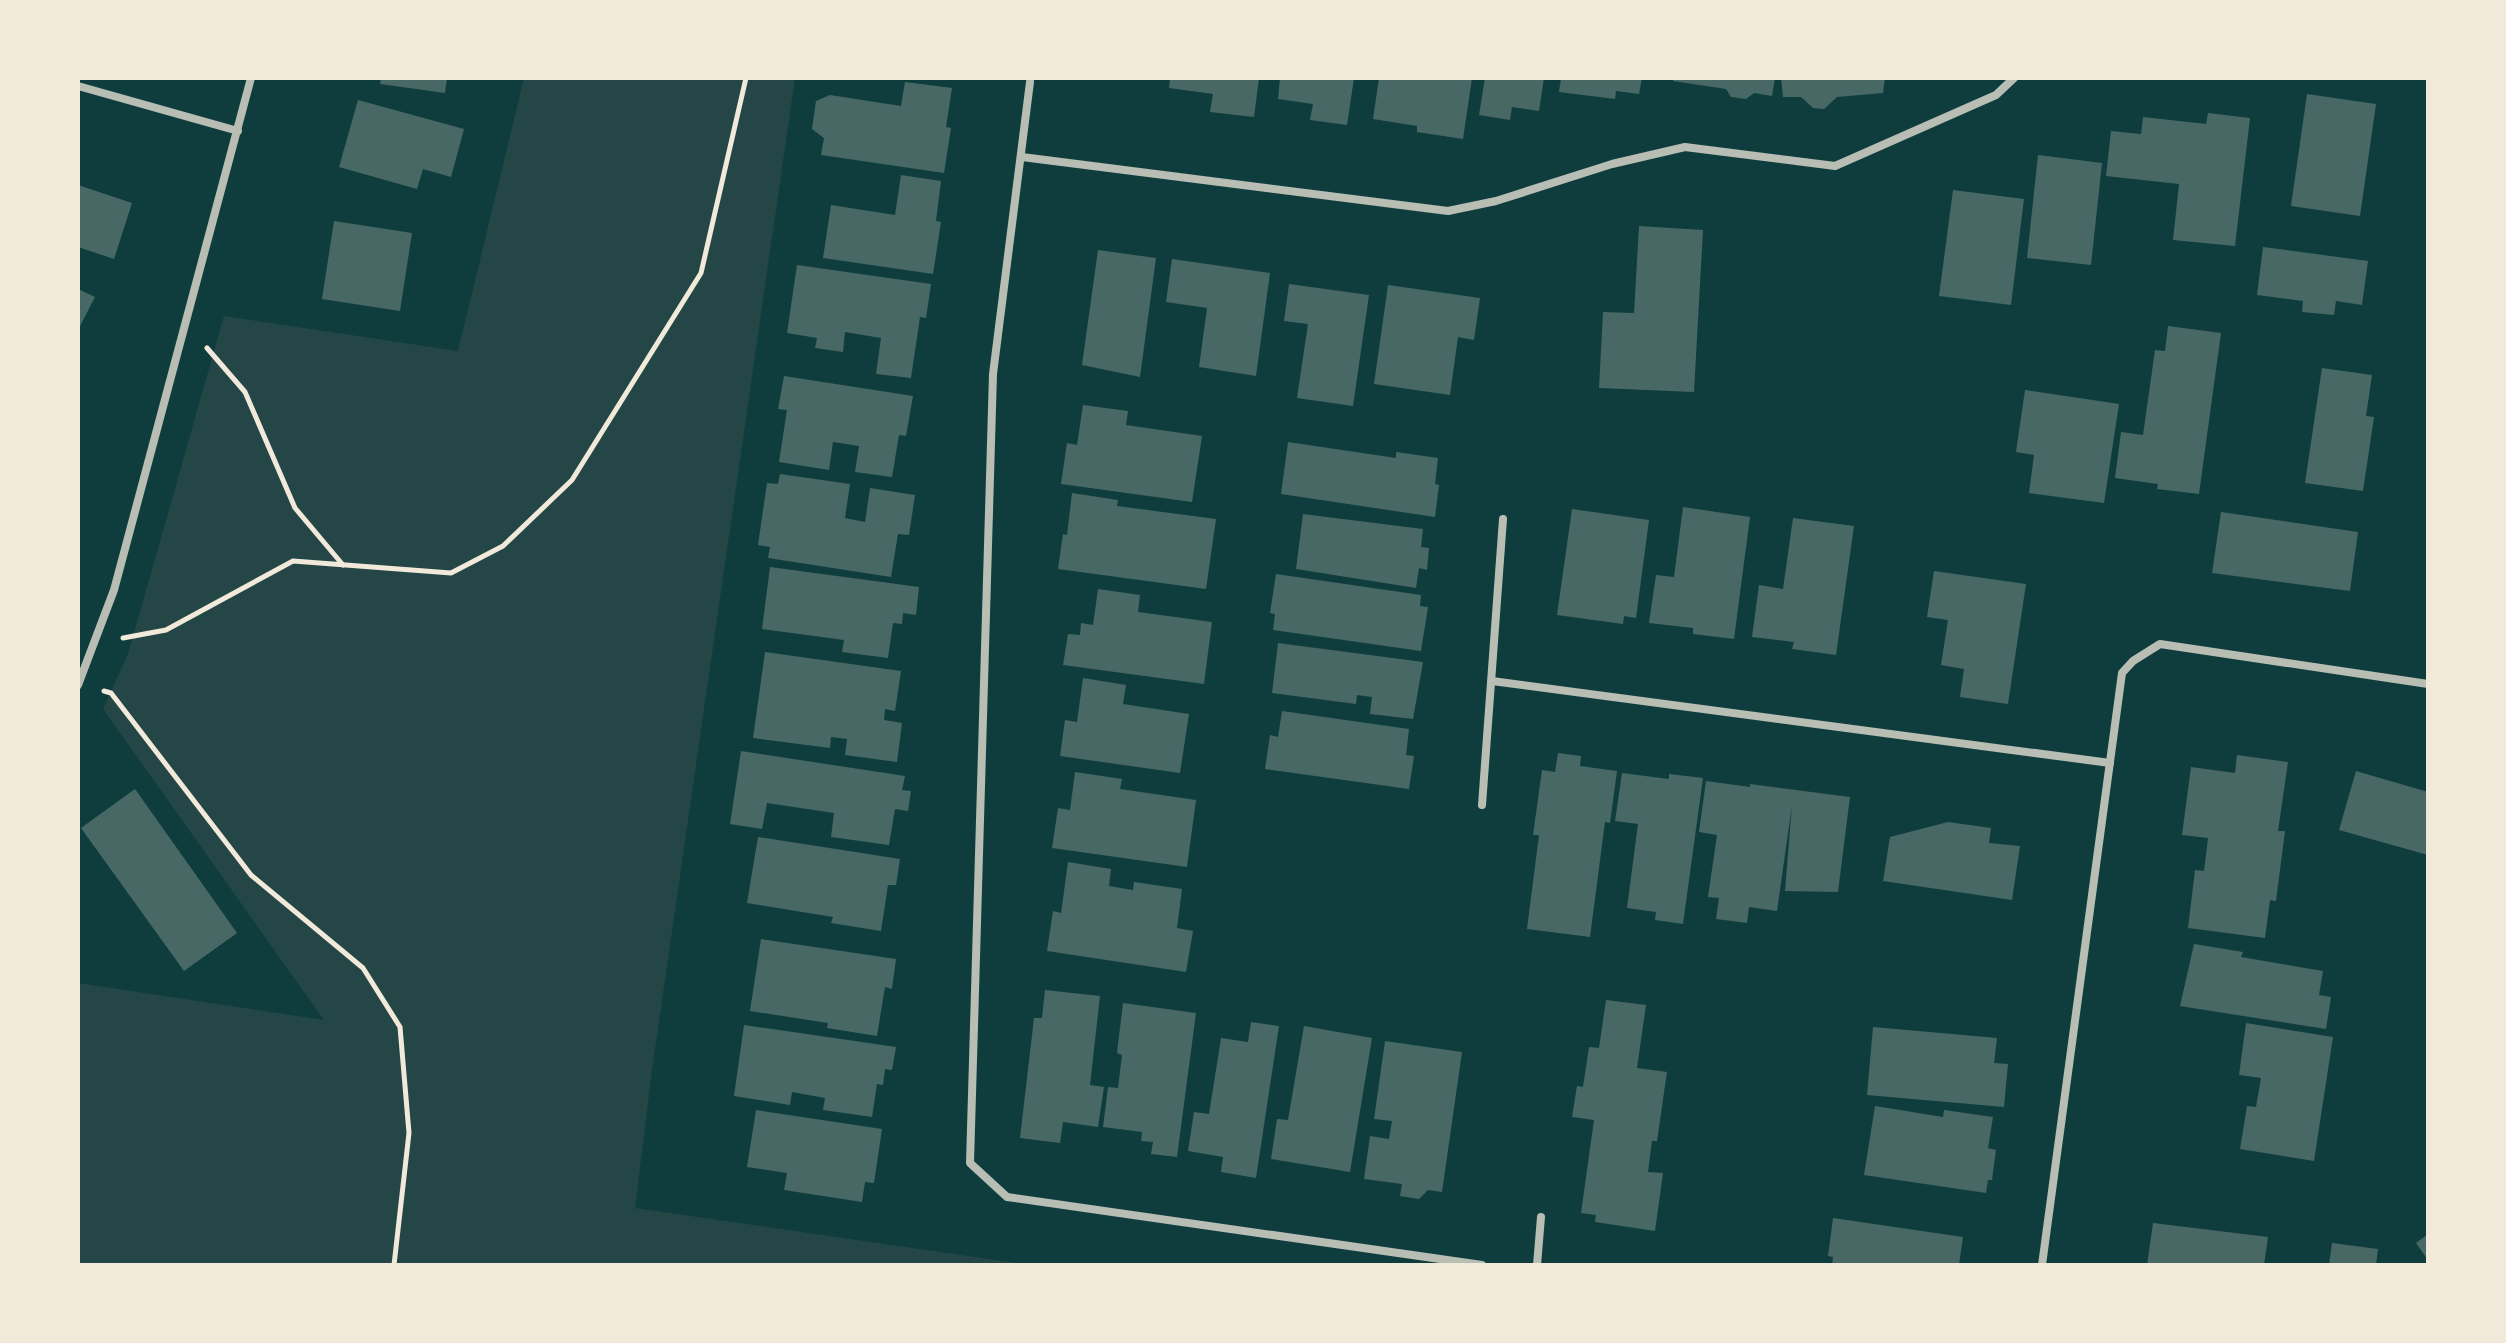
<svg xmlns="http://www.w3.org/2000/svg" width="2506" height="1343" viewBox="0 0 2506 1343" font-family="Karla,sans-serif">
<rect width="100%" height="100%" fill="#0f3d3e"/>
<polygon fill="#244646" points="524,78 795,78 652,1070 635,1208 1030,1265 78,1265 78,983 324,1020 103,709 128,654 224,316 458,351"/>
<g fill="#486865">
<polygon points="381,78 447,78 445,93 380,84"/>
<polygon points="1170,78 1259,78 1254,117 1210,112 1213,94 1169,88"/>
<polygon points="1280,78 1354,78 1347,125 1310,120 1313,104 1278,99"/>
<polygon points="1379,78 1472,78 1463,139 1417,132 1417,126 1373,119"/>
<polygon points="1485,78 1544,78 1539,111 1512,107 1510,120 1479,115"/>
<polygon points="1561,78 1642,78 1639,94 1616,91 1615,99 1559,92"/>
<polygon points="1673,78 1775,78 1772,96 1754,93 1746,99 1731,97 1726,89 1673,81"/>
<polygon points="1781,78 1885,78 1883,93 1837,97 1824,109 1813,108 1801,97 1783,97"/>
<polygon points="905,82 952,88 946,127 951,128 944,173 821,155 824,138 812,129 816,101 830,95 901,106"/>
<polygon points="2307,94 2376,104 2360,216 2291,206"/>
<polygon points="358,100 464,129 451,177 423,169 417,189 339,167"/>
<polygon points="2208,113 2250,118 2235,246 2173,240 2179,184 2106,176 2111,131 2141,134 2143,117 2206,124"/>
<polygon points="2038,155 2102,163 2091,265 2027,258"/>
<polygon points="901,175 941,181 936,221 941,222 933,274 823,258 831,205 895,215"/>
<polygon points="78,185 132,203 114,259 78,247"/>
<polygon points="1953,190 2024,199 2011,305 1939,296"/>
<polygon points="334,221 412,233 400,311 322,299"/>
<polygon points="1639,226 1703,230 1694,392 1599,388 1603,312 1634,313"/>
<polygon points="2263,247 2368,261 2362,305 2336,301 2334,315 2302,312 2303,301 2257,295"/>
<polygon points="1098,250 1156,258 1140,377 1082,365"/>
<polygon points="1172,259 1270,273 1256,376 1199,367 1207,308 1166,302"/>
<polygon points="797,265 931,284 926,318 920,317 911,378 876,374 881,338 845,332 843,352 815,348 817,338 787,333"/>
<polygon points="1289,284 1369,295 1353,406 1297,398 1308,324 1284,321"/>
<polygon points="1388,285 1480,298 1474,340 1458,337 1450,395 1374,384"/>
<polygon points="78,289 95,297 78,330"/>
<polygon points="2168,326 2221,333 2199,494 2157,489 2158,484 2115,478 2121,432 2143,435 2155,350 2165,351"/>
<polygon points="2322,368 2372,375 2366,416 2374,417 2363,491 2305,483"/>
<polygon points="784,376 913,396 906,436 899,435 892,477 855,472 859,446 833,442 829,470 779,462 787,410 778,409"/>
<polygon points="2025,390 2119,404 2104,503 2029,493 2034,455 2016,452"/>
<polygon points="1083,405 1128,411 1126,425 1202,436 1192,502 1061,484 1067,443 1077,445"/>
<polygon points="1288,442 1396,458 1396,452 1438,458 1435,484 1439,485 1435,517 1281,494"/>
<polygon points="780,474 850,484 845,518 865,522 870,488 915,495 909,535 898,534 891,577 768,558 770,547 758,545 767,483 778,484"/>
<polygon points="1072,493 1118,500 1117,506 1216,519 1206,589 1058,569 1063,534 1067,535"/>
<polygon points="1683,507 1750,517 1734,639 1693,634 1693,628 1649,623 1656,575 1674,577"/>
<polygon points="1572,509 1649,520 1636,618 1624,616 1623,624 1557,615"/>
<polygon points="2221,512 2358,532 2350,591 2212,573"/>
<polygon points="1303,514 1423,529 1421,547 1429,548 1427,570 1419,568 1416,588 1296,569"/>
<polygon points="1793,518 1854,526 1836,655 1792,649 1794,642 1752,637 1759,585 1783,589"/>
<polygon points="770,567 919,587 916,615 903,613 902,624 893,623 888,658 842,652 844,640 762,629"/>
<polygon points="1934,571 2026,584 2008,704 1960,697 1964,669 1941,665 1948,620 1927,617"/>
<polygon points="1276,574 1421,595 1420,606 1428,607 1421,651 1273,630 1275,614 1270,613"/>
<polygon points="1098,589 1140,595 1138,612 1212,622 1204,684 1063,665 1068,634 1080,635 1081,623 1093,625"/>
<polygon points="1278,643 1423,662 1413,719 1370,714 1372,697 1357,695 1356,704 1272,693"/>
<polygon points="765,652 901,671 895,711 885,709 884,720 902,723 897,762 845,755 847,739 831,737 830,748 753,738"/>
<polygon points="1083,678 1126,685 1123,704 1189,714 1180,773 1060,756 1065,720 1077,722"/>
<polygon points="1282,711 1409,729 1406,755 1414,756 1409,789 1265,769 1270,735 1278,737"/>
<polygon points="741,751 905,776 902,790 911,791 908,811 895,809 889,845 831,837 834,813 767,803 762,829 730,824"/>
<polygon points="1558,753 1581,756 1580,766 1617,771 1610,823 1605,822 1590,937 1527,929 1539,835 1533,835 1542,770 1555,772"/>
<polygon points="2237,755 2288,762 2278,831 2285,831 2276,901 2270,900 2265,938 2188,928 2195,870 2204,871 2208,838 2182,835 2191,767 2235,773"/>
<polygon points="2356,771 2428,792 2428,855 2339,830"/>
<polygon points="1075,772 1122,779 1120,789 1196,800 1187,867 1052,848 1058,808 1070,810"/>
<polygon points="1622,773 1669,779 1669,774 1703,778 1683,924 1655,920 1656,912 1627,908 1638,824 1615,821"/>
<polygon points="1706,781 1750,787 1750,784 1850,797 1838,892 1785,891 1792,805 1777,911 1749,907 1747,923 1716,919 1719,898 1708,897 1717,835 1699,832"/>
<polygon points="135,789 237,933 184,971 81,828"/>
<polygon points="1948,822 1991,828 1989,843 2020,846 2012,900 1883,881 1890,837"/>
<polygon points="758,837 900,859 896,885 888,885 881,931 831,923 833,917 747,903"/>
<polygon points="1068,862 1111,869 1109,886 1133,890 1134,882 1182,889 1177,928 1193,931 1186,972 1047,951 1053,911 1061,913"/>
<polygon points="761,939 896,959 892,989 885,987 877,1036 827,1028 828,1023 750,1011"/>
<polygon points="2194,944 2243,952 2241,957 2323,971 2319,995 2331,997 2326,1029 2180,1006"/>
<polygon points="1045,990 1100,996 1090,1085 1104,1087 1098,1127 1063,1122 1060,1143 1020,1138 1034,1018 1042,1018"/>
<polygon points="1606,1000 1646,1005 1637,1068 1667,1072 1657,1141 1652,1141 1648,1172 1663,1173 1655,1231 1595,1222 1596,1215 1581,1213 1594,1120 1572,1117 1577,1086 1583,1087 1589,1047 1599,1048"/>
<polygon points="1123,1003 1196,1013 1177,1157 1151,1154 1153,1142 1141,1141 1142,1132 1103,1127 1108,1087 1118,1088 1122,1055 1117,1053"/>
<polygon points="1251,1022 1279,1026 1256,1178 1221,1172 1223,1157 1188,1151 1194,1112 1209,1114 1221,1038 1248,1042"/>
<polygon points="2246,1023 2333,1037 2314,1161 2240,1149 2247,1106 2256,1107 2261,1078 2239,1075"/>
<polygon points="744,1025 896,1047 892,1070 885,1069 883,1085 877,1084 872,1117 823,1110 825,1098 792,1092 790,1105 734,1096"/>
<polygon points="1304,1026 1372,1038 1350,1172 1271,1159 1277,1119 1288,1120"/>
<polygon points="1873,1027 1997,1038 1994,1063 2008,1064 2004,1107 1867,1095"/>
<polygon points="1385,1041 1462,1052 1442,1192 1428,1190 1419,1199 1400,1196 1402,1184 1364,1179 1370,1136 1389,1139 1392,1121 1374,1119"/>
<polygon points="1875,1106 1943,1117 1944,1110 1993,1117 1988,1148 1996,1150 1992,1180 1988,1180 1986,1193 1864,1175"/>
<polygon points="756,1110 882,1129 874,1183 865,1182 862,1202 784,1190 787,1173 747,1167"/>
<polygon points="1833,1218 1963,1237 1959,1265 1832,1265 1833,1257 1828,1256"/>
<polygon points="2153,1223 2268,1237 2264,1265 2147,1265"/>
<polygon points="2428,1234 2428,1260 2416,1243"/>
<polygon points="2332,1243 2378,1249 2376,1265 2329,1265"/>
</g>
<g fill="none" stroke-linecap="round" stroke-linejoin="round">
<g stroke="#f1e9da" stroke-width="5">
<polyline points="207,348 245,392 295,508 343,565"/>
<polyline points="123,638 166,630 293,561 451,573 503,546 572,480 701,273 746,78"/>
<polyline points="104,691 111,693 251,875 363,968 400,1027 409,1133 394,1265"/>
</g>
<g stroke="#b8beb3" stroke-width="8">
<polyline points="1030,82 993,374 970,1163 1007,1197 1482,1265"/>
<polyline points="78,86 238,131"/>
<polyline points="1022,157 1448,211 1496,201 1612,164 1685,147 1835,166 1996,95 2014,78"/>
<polyline points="1492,681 2110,763"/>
<polyline points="78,685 114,590 251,78"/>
<polyline points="1482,805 1503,519"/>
<polyline points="1537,1265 1541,1217"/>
<polyline points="2042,1265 2122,673 2133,661 2160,644 2428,684"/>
</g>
</g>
<rect width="2506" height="1343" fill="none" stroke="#f1e9da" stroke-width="160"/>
</svg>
